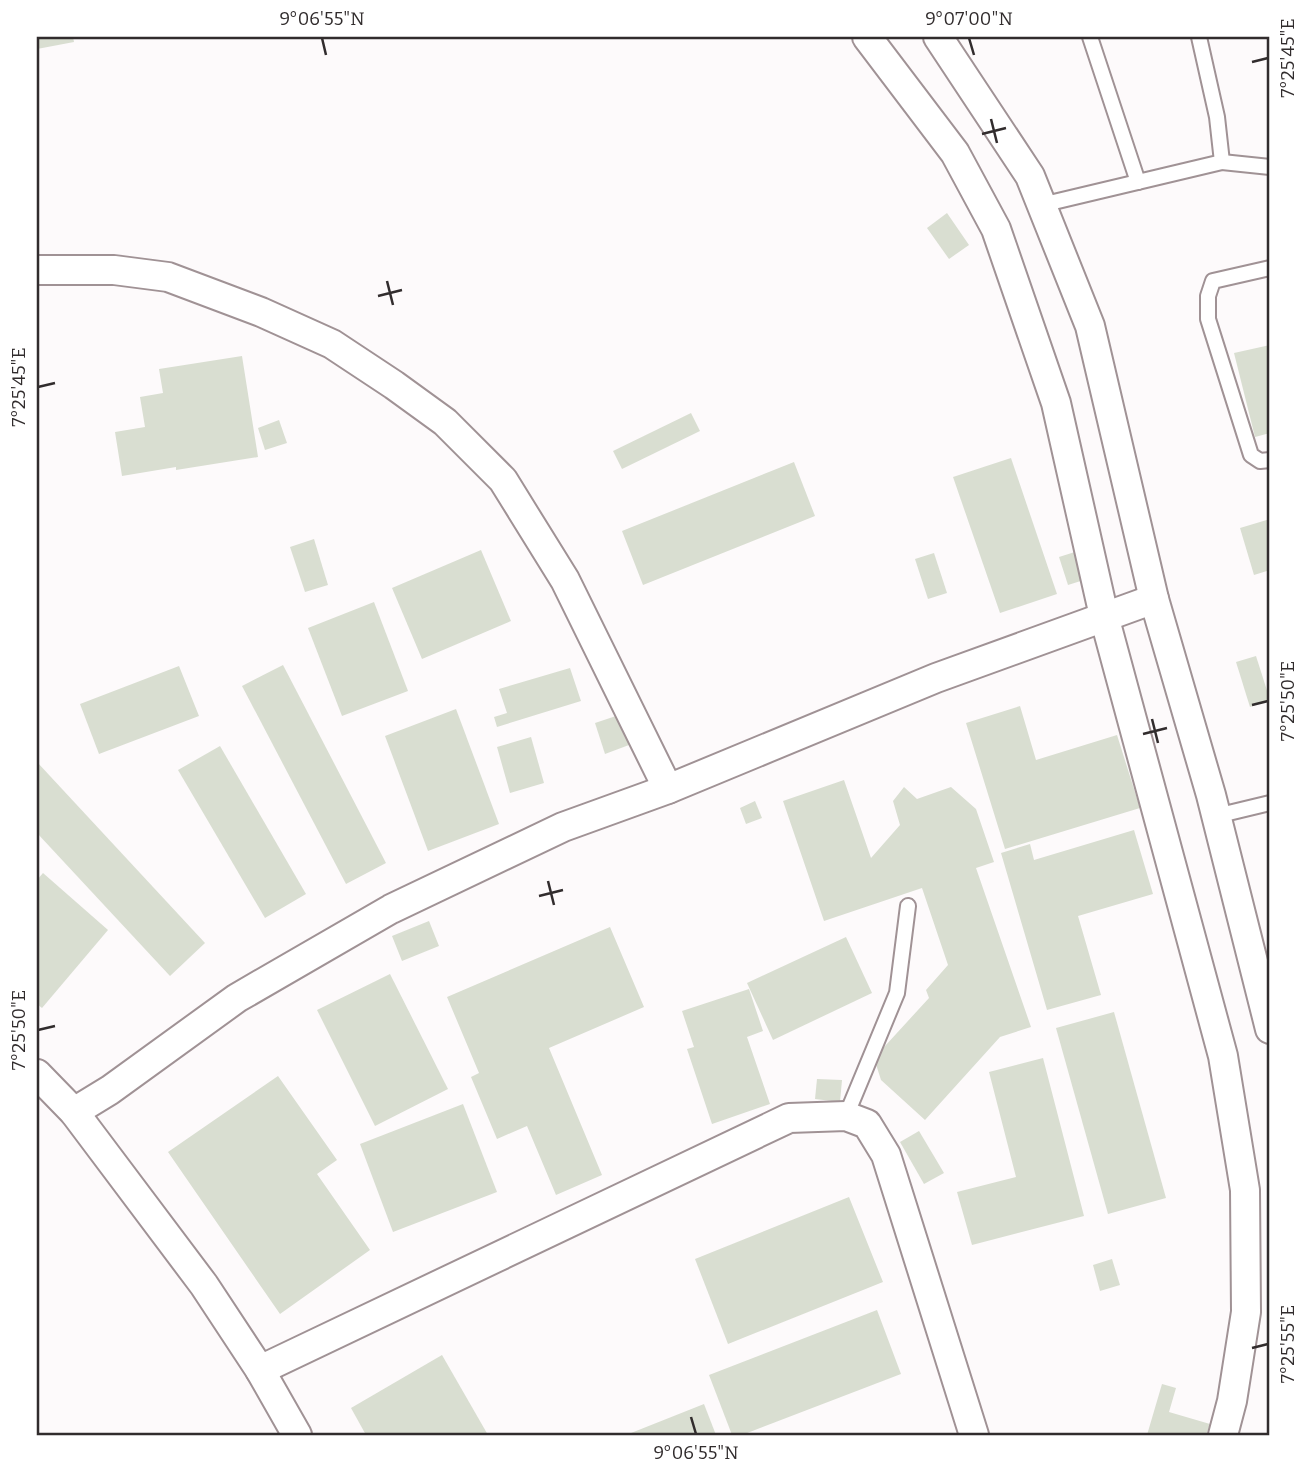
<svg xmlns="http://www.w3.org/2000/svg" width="1307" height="1472" viewBox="0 0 1307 1472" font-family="Bitter,serif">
<rect width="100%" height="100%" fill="#fdfafb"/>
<g fill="#d9ded1">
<polygon points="37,37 73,37 74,42 37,49"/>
<polygon points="947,213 969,245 949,259 927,228"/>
<polygon points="1270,345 1270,433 1255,437 1234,353"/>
<polygon points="242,356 258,457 176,470 176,467 122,476 115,432 145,427 140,397 163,393 159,369"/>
<polygon points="691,413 700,431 622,469 613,451"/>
<polygon points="279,420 287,443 265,450 258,428"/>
<polygon points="1011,458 1057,594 1000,613 953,477"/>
<polygon points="794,462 815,516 643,585 622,531"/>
<polygon points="1270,519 1270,570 1254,575 1240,528"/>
<polygon points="314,539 328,585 305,592 290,547"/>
<polygon points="481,550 511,621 422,659 392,588"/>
<polygon points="1078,551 1087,579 1068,585 1059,557"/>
<polygon points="934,553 947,593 928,599 915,559"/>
<polygon points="374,602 408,691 342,716 308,628"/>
<polygon points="1256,656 1270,700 1250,707 1236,662"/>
<polygon points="283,665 386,863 346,884 242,686"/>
<polygon points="179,666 199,716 99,754 80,704"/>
<polygon points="570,668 581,701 497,727 494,717 507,713 499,689"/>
<polygon points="1020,706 1036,760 1117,735 1140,808 1005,849 966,723"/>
<polygon points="456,709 499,824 428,851 385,736"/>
<polygon points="619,715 629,745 605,754 595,723"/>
<polygon points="531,737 544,783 510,793 497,747"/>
<polygon points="220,746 306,894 265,918 178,770"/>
<polygon points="37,762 205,943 170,976 37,833"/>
<polygon points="844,780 871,858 900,825 893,801 904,787 917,799 951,787 976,809 994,862 976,868 1031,1027 1000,1037 925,1120 881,1080 874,1058 929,998 926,990 948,965 922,888 824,921 783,801"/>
<polygon points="755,801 762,818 746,824 740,808"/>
<polygon points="1134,830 1153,894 1078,916 1101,995 1047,1010 1001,853 1030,844 1034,860"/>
<polygon points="43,873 108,930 42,1008 37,1004 37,880"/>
<polygon points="429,921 439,946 402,961 392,936"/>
<polygon points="610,927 644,1007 549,1048 602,1175 556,1195 527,1126 497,1139 471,1077 479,1073 447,997"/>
<polygon points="846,937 872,993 773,1040 747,983"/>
<polygon points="390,974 448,1089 375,1126 317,1010"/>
<polygon points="749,989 763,1031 747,1037 770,1104 712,1124 687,1049 694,1047 682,1011"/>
<polygon points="1114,1012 1166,1198 1108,1214 1056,1028"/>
<polygon points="1043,1058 1084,1216 972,1245 957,1192 1016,1177 989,1072"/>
<polygon points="278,1076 337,1160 317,1174 370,1250 280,1314 168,1152"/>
<polygon points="817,1079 842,1080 840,1102 815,1099"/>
<polygon points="463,1104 497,1192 393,1232 360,1144"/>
<polygon points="919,1131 944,1173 924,1184 900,1142"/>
<polygon points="849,1197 883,1282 728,1344 695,1259"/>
<polygon points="1112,1259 1120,1285 1100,1291 1093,1265"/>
<polygon points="877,1310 901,1374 742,1435 732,1435 709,1375"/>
<polygon points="442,1355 488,1435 366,1435 351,1408"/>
<polygon points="1162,1384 1176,1388 1169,1412 1210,1424 1206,1435 1147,1435"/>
<polygon points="704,1404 716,1435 626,1435"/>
</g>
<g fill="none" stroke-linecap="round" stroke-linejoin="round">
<g stroke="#a09295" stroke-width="18">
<g id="service">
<polyline points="1090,37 1138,182"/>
<polyline points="1222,162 1270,167"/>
<polyline points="1041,205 1222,162 1217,117 1199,37"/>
<polyline points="1270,268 1213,281 1208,296 1208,319 1251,455 1260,461 1270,460"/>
<polyline points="1216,816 1270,803"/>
<polyline points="846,1116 897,993 908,906"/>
</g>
</g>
<g stroke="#a09295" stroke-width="32">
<g id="minor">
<polyline points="867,37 955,153 996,229 1056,403 1104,616 1223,1056 1245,1190 1246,1312 1232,1401 1223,1435"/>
<polyline points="938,37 1030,176 1090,326 1154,599 1211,795 1270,1029"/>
<polyline points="37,270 114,270 168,277 261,312 332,344 394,385 445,422 503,480 565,580 668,789"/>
<polyline points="37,1074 74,1112 204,1285 260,1370 297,1435"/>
<polyline points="74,1112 110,1090 237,998 391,909 563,827 668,789 936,678 1154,599"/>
<polyline points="260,1370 789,1118 846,1116 867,1124 886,1155 974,1435"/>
</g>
</g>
<use href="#service" stroke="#fff" stroke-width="14"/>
<use href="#minor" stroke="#fff" stroke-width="28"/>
</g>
<path fill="none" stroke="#312c2d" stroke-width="2.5" d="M322 38 326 55M969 38 974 55M1252 62 1268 58M991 119 997 143M982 134 1006 128M387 281 393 305M378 296 402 290M38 387 55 383M1252 705 1268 701M1152 719 1158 743M1143 734 1167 728M548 881 554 905M539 896 563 890M38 1030 55 1026M1252 1348 1268 1344M691 1417 696 1434"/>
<rect width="1307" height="1472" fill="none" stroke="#ffffff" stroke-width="77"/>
<rect x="38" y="38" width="1230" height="1396" fill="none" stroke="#312c2d" stroke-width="2.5"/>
<g font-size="18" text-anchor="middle" fill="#312c2d">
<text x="322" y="25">9°06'55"N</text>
<text x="969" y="25">9°07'00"N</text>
<text transform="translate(1288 58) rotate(-90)" y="6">7°25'45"E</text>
<text transform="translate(19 387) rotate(-90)" y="6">7°25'45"E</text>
<text transform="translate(1288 701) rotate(-90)" y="6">7°25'50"E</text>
<text transform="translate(19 1030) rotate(-90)" y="6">7°25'50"E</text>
<text transform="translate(1288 1344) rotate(-90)" y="6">7°25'55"E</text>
<text x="696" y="1459">9°06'55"N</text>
</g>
</svg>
